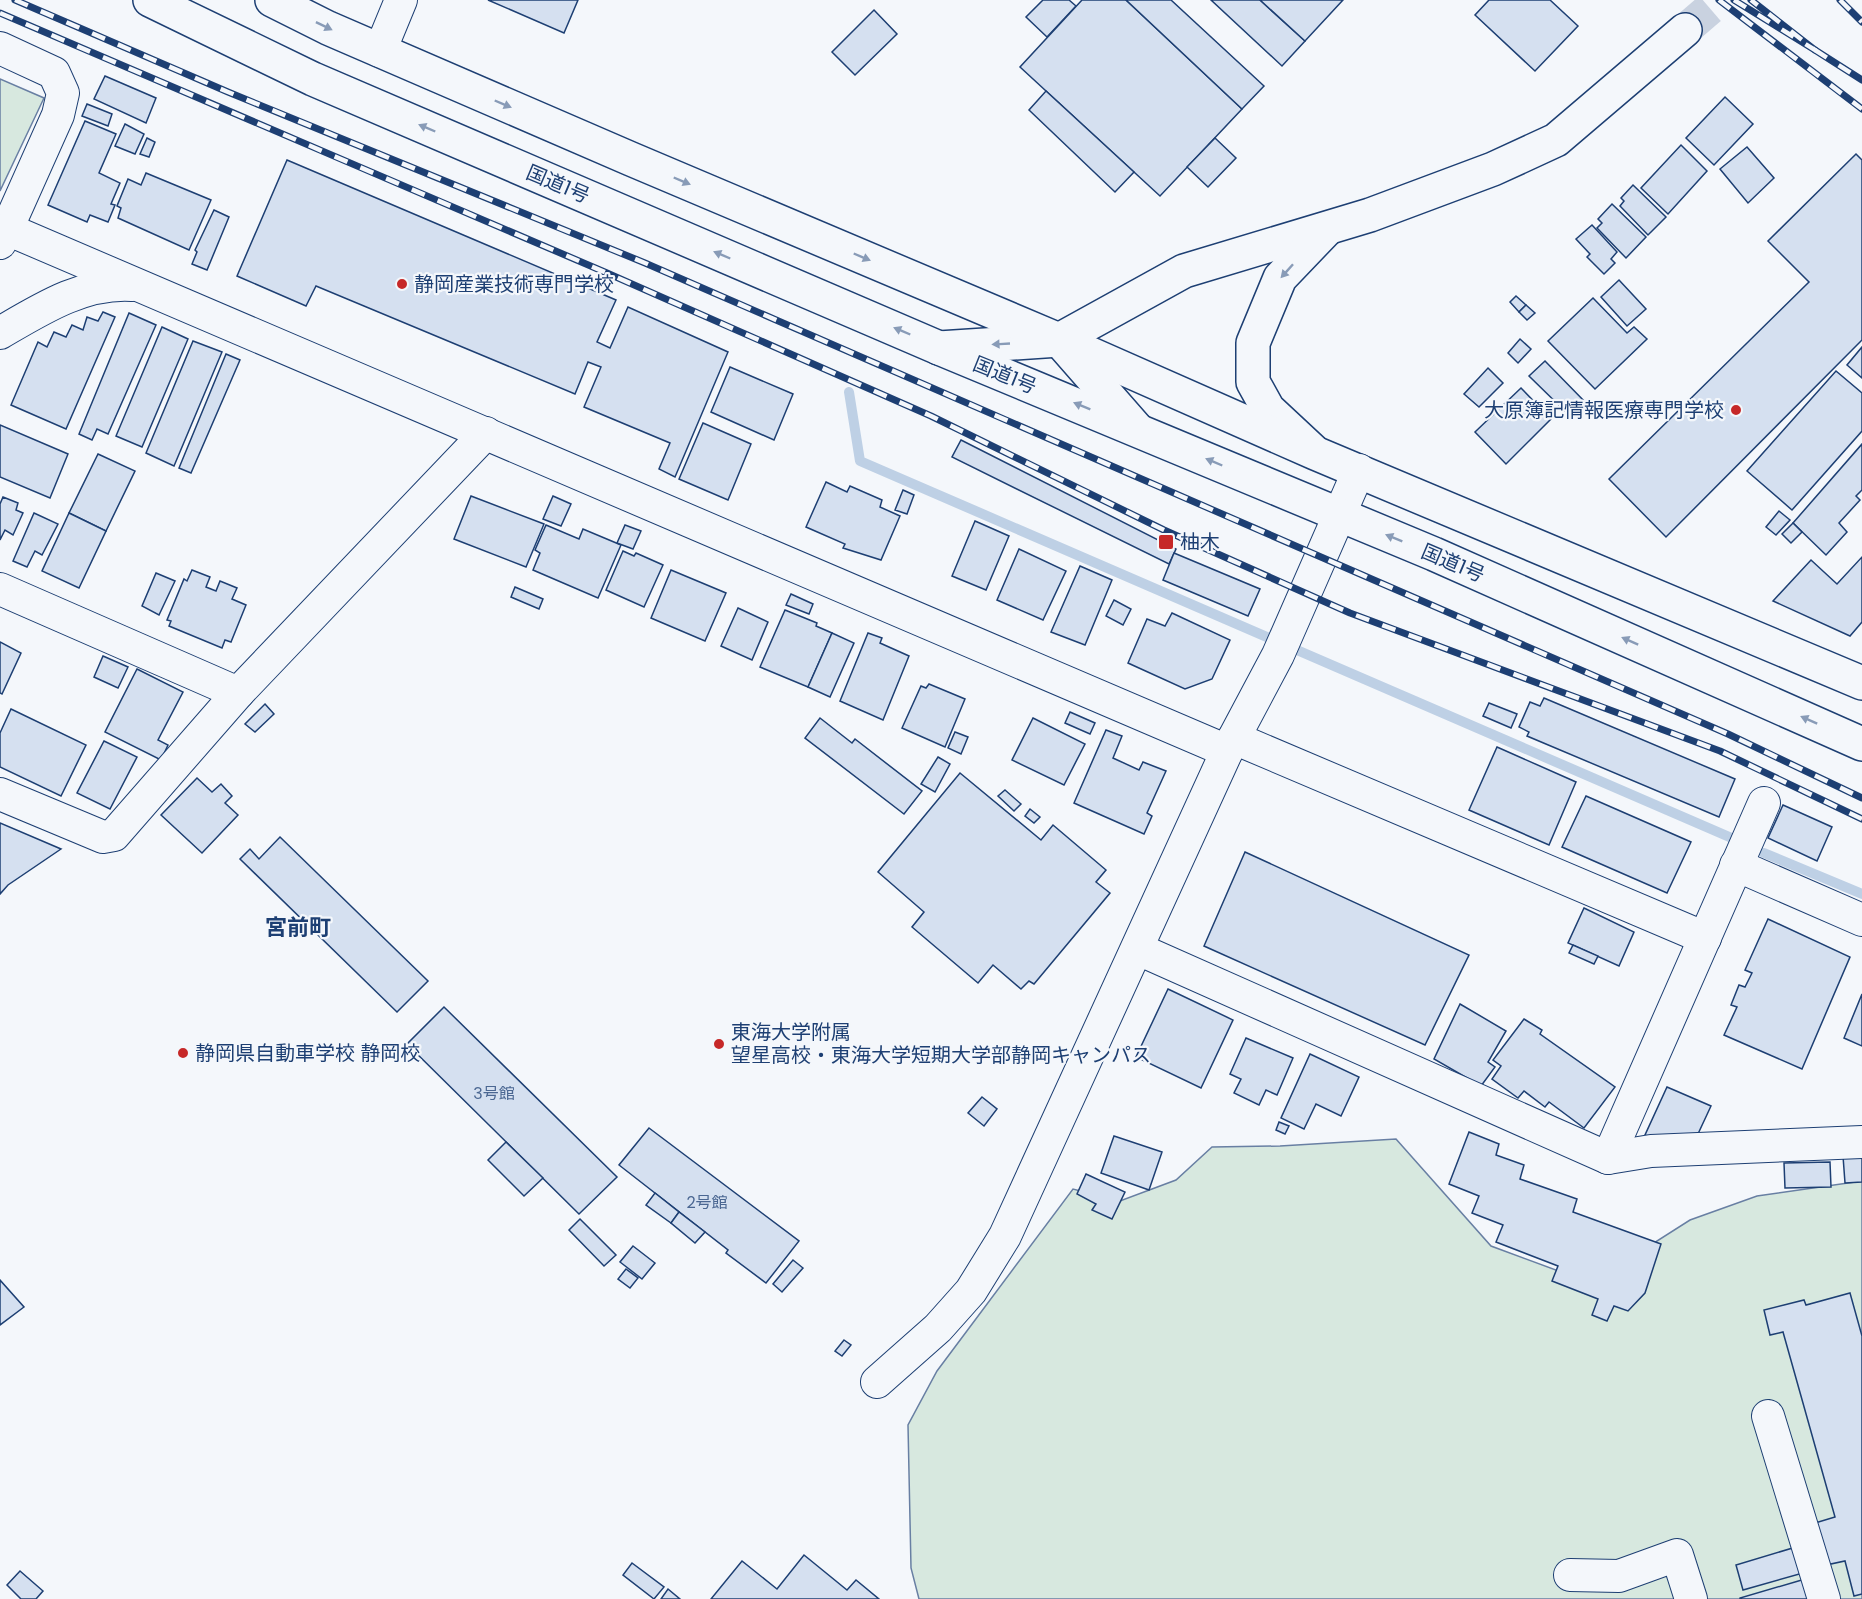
<svg xmlns="http://www.w3.org/2000/svg" width="1862" height="1599" viewBox="0 0 1862 1599" font-family="Poppins,'Noto Sans JP',sans-serif">
<rect width="100%" height="100%" fill="#f4f7fb"/>
<g fill="#d7e8df" stroke="#687fa3" stroke-width="1.5">
<polygon points="0,79 44,98 0,191"/>
<polygon points="1396,1139 1491,1246 1591,1283 1690,1220 1757,1196 1862,1181 1862,1599 919,1599 911,1568 908,1425 937,1371 1073,1189 1120,1201 1176,1180 1212,1147 1280,1146"/>
</g>
<g fill="none" stroke-linecap="round" stroke-linejoin="round">
<g stroke="#bed0e5" stroke-width="10">
<polyline points="849,392 860,461 1734,839"/>
<polyline points="1764,853 1862,894"/>
</g>
</g>
<g fill="#d5e0f0" stroke="#1d3f73" stroke-width="1.5">
<polygon points="488,0 578,0 564,33"/>
<polygon points="1043,0 1069,0 1076,6 1047,37 1026,17"/>
<polygon points="1082,0 1126,0 1242,109 1160,196 1020,67"/>
<polygon points="1126,0 1171,0 1264,86 1242,109"/>
<polygon points="1211,0 1260,0 1305,41 1282,66"/>
<polygon points="1260,0 1343,0 1305,41"/>
<polygon points="1489,0 1550,0 1578,26 1535,71 1475,15"/>
<polygon points="874,10 897,34 855,75 832,52"/>
<polygon points="105,76 156,98 146,123 94,99"/>
<polygon points="1046,91 1134,172 1115,192 1029,110"/>
<polygon points="1725,97 1753,124 1714,165 1686,138"/>
<polygon points="87,104 112,114 108,126 82,116"/>
<polygon points="85,121 116,134 99,173 120,183 111,204 115,205 108,222 90,215 87,222 48,205"/>
<polygon points="125,124 144,134 135,154 115,146"/>
<polygon points="147,138 155,142 149,157 140,154"/>
<polygon points="1215,138 1236,158 1208,187 1187,167"/>
<polygon points="1681,145 1707,171 1668,214 1641,188"/>
<polygon points="1747,147 1774,178 1748,203 1720,169"/>
<polygon points="1856,154 1862,160 1862,340 1666,537 1609,479 1809,282 1768,241"/>
<polygon points="287,160 616,300 597,342 610,348 628,307 728,352 675,477 659,469 670,443 584,407 601,367 588,362 575,394 316,286 306,306 237,276"/>
<polygon points="146,173 211,200 189,250 118,218 121,208 117,206 128,179 141,185"/>
<polygon points="1633,185 1666,217 1648,235 1620,206 1624,201 1621,198"/>
<polygon points="1612,204 1646,237 1626,258 1597,228 1602,223 1598,219"/>
<polygon points="214,210 229,217 207,270 192,264 197,252 195,250"/>
<polygon points="1592,225 1617,252 1611,259 1615,263 1604,274 1587,257 1590,254 1576,239"/>
<polygon points="1619,280 1646,309 1627,326 1601,297"/>
<polygon points="1516,296 1526,305 1519,312 1510,302"/>
<polygon points="1593,298 1627,333 1634,327 1647,339 1595,389 1548,341"/>
<polygon points="1526,305 1535,313 1527,320 1519,312"/>
<polygon points="103,312 115,317 66,429 11,405 38,342 47,347 54,332 66,337 72,325 83,330 87,317 98,321"/>
<polygon points="129,313 156,325 108,434 97,429 92,440 79,434"/>
<polygon points="162,327 188,339 142,447 116,436"/>
<polygon points="1520,339 1531,349 1518,363 1508,353"/>
<polygon points="193,341 222,352 174,466 146,453"/>
<polygon points="1862,347 1862,378 1847,365"/>
<polygon points="226,354 240,360 191,473 179,468"/>
<polygon points="1545,361 1587,404 1572,418 1529,376"/>
<polygon points="730,367 793,394 774,440 711,412"/>
<polygon points="1488,368 1503,383 1479,407 1464,394"/>
<polygon points="1836,371 1862,393 1862,431 1792,510 1747,471"/>
<polygon points="1521,388 1551,419 1506,464 1475,432"/>
<polygon points="703,423 751,444 728,500 679,479"/>
<polygon points="0,425 68,454 50,498 0,477"/>
<polygon points="961,440 1176,549 1169,564 952,457"/>
<polygon points="1862,444 1862,490 1856,496 1860,500 1839,523 1847,532 1826,555 1793,523"/>
<polygon points="98,454 135,471 106,531 69,513"/>
<polygon points="826,482 847,492 850,486 882,500 880,507 900,516 881,560 843,548 845,544 806,527"/>
<polygon points="903,490 914,495 907,514 895,510"/>
<polygon points="471,496 544,524 526,567 454,539"/>
<polygon points="553,496 571,504 561,526 543,519"/>
<polygon points="3,497 18,503 16,510 23,513 13,535 5,530 0,540 0,504"/>
<polygon points="1779,511 1790,520 1776,535 1766,527"/>
<polygon points="34,513 58,524 42,555 35,551 27,567 13,561"/>
<polygon points="69,513 106,531 79,588 42,571"/>
<polygon points="975,521 1009,536 986,590 952,576"/>
<polygon points="1793,523 1802,532 1791,543 1782,534"/>
<polygon points="546,525 579,539 583,529 621,545 598,598 533,570 540,553 535,550"/>
<polygon points="625,525 641,531 633,549 617,543"/>
<polygon points="1019,549 1066,571 1043,620 997,600"/>
<polygon points="623,551 634,556 636,553 663,565 644,607 606,590"/>
<polygon points="1174,553 1260,589 1248,616 1163,580"/>
<polygon points="1862,557 1862,622 1850,636 1773,601 1811,560 1837,584"/>
<polygon points="1080,566 1112,580 1085,645 1051,632"/>
<polygon points="192,570 210,577 206,587 216,591 220,581 237,588 232,599 246,605 231,642 225,640 222,648 169,626 171,621 167,620 184,579 187,581"/>
<polygon points="671,570 726,593 705,641 651,618"/>
<polygon points="156,573 175,581 159,615 142,606"/>
<polygon points="515,587 543,599 539,609 511,597"/>
<polygon points="791,594 813,604 809,614 786,605"/>
<polygon points="1114,600 1131,609 1123,625 1106,616"/>
<polygon points="738,608 768,622 752,660 721,646"/>
<polygon points="785,610 817,623 816,626 832,633 808,687 760,667"/>
<polygon points="1172,613 1230,640 1212,679 1185,689 1128,663 1147,619 1165,626"/>
<polygon points="832,633 854,643 830,697 808,687"/>
<polygon points="868,633 882,638 880,643 909,656 883,720 840,701"/>
<polygon points="0,642 21,653 2,694 0,693"/>
<polygon points="103,656 128,667 118,688 94,677"/>
<polygon points="137,669 183,692 158,740 168,745 161,760 105,732"/>
<polygon points="929,684 965,699 945,747 902,728 921,686 926,688"/>
<polygon points="1544,698 1735,779 1719,817 1527,736 1529,732 1519,727 1530,702 1540,706"/>
<polygon points="1489,703 1517,714 1511,728 1483,716"/>
<polygon points="265,704 274,714 255,732 245,724"/>
<polygon points="11,709 86,745 61,796 0,767 0,733"/>
<polygon points="1070,712 1095,723 1090,734 1065,723"/>
<polygon points="820,718 852,743 855,739 922,791 904,814 805,738"/>
<polygon points="1033,718 1085,744 1064,785 1012,760"/>
<polygon points="1106,730 1122,736 1113,758 1139,770 1143,762 1166,771 1147,813 1152,816 1144,834 1074,803"/>
<polygon points="955,732 968,737 961,754 948,748"/>
<polygon points="104,741 137,757 110,809 77,793"/>
<polygon points="1497,747 1576,782 1549,845 1469,810"/>
<polygon points="938,757 950,764 935,792 921,784"/>
<polygon points="960,773 1041,840 1053,825 1106,870 1096,882 1110,893 1034,984 1029,981 1021,989 993,965 978,983 912,927 924,912 878,872"/>
<polygon points="197,778 212,792 221,784 232,796 225,803 238,815 202,853 161,815"/>
<polygon points="1005,790 1021,804 1014,811 998,796"/>
<polygon points="1586,796 1691,842 1667,893 1562,847"/>
<polygon points="1783,805 1832,827 1817,861 1768,838"/>
<polygon points="1030,809 1040,817 1034,823 1025,816"/>
<polygon points="0,823 61,849 8,885 0,894"/>
<polygon points="280,837 428,981 397,1012 240,859 250,849 259,859"/>
<polygon points="1245,852 1469,955 1425,1045 1204,946"/>
<polygon points="1584,908 1634,932 1619,966 1568,943"/>
<polygon points="1768,919 1850,957 1802,1069 1724,1035 1737,1007 1731,1005 1739,985 1745,987 1752,973 1745,970"/>
<polygon points="1573,945 1598,956 1594,964 1569,953"/>
<polygon points="1168,989 1233,1020 1201,1088 1136,1057"/>
<polygon points="1862,994 1862,1046 1844,1038"/>
<polygon points="1460,1004 1506,1031 1488,1062 1495,1067 1481,1086 1434,1059"/>
<polygon points="444,1007 617,1177 579,1214 407,1044"/>
<polygon points="1524,1019 1542,1030 1540,1034 1615,1087 1584,1128 1549,1102 1545,1107 1524,1091 1518,1098 1492,1079 1501,1066 1493,1060"/>
<polygon points="1246,1038 1293,1058 1277,1095 1266,1090 1259,1105 1234,1093 1241,1079 1230,1074"/>
<polygon points="1310,1054 1359,1077 1341,1116 1316,1104 1304,1129 1281,1118"/>
<polygon points="1667,1087 1711,1106 1697,1136 1651,1138 1645,1135"/>
<polygon points="982,1097 997,1109 984,1126 968,1113"/>
<polygon points="1279,1122 1289,1126 1285,1134 1276,1130"/>
<polygon points="649,1128 799,1241 766,1283 726,1253 728,1250 619,1165"/>
<polygon points="1469,1132 1499,1144 1496,1155 1524,1165 1520,1179 1577,1199 1573,1212 1661,1244 1645,1293 1628,1311 1614,1306 1607,1321 1592,1315 1598,1299 1552,1281 1558,1266 1496,1242 1503,1225 1472,1213 1479,1196 1449,1184"/>
<polygon points="1114,1136 1162,1152 1149,1190 1101,1173"/>
<polygon points="506,1142 543,1178 524,1196 488,1160"/>
<polygon points="1843,1156 1862,1156 1862,1182 1845,1183"/>
<polygon points="1830,1162 1831,1187 1785,1188 1784,1163"/>
<polygon points="1086,1174 1125,1192 1112,1219 1092,1210 1096,1204 1077,1194"/>
<polygon points="655,1193 679,1212 671,1223 646,1205"/>
<polygon points="679,1212 705,1232 695,1243 671,1223"/>
<polygon points="580,1219 616,1255 604,1266 569,1230"/>
<polygon points="633,1246 655,1263 642,1279 620,1262"/>
<polygon points="793,1260 803,1268 782,1292 773,1284"/>
<polygon points="626,1269 638,1278 630,1288 618,1279"/>
<polygon points="0,1280 24,1307 0,1325"/>
<polygon points="1850,1293 1862,1336 1862,1594 1854,1596 1845,1561 1826,1565 1815,1523 1835,1517 1783,1332 1770,1335 1764,1310 1804,1300 1806,1305"/>
<polygon points="844,1340 851,1345 842,1356 835,1351"/>
<polygon points="1796,1547 1803,1573 1743,1590 1736,1565"/>
<polygon points="804,1555 847,1590 856,1580 879,1599 711,1599 742,1561 777,1589"/>
<polygon points="632,1563 664,1587 654,1599 623,1575"/>
<polygon points="20,1571 43,1591 36,1599 21,1599 7,1585"/>
<polygon points="1812,1577 1819,1599 1740,1599 1740,1598"/>
<polygon points="668,1589 680,1599 661,1599"/>
</g>
<g fill="none" stroke-linecap="round" stroke-linejoin="round">
<polyline stroke="#c9d2e0" stroke-width="33" stroke-dasharray="33 16" stroke-linecap="butt" points="1685,30 1720,0"/>
<g stroke="#1d3f73" stroke-width="34">
<g id="minor">
<polyline points="0,48 54,73 63,93 58,115 7,229"/>
<polyline points="380,51 401,0"/>
<polyline points="0,243 7,229 1227,751"/>
<path d="M0 333C41 309 83 282 132 285"/>
<polyline points="0,589 238,693 486,433"/>
<polyline points="1234,738 1705,938"/>
<polyline points="0,794 103,837 114,835 238,693"/>
<polyline points="1736,865 1862,920"/>
<polyline points="1138,949 1608,1158 1651,1151 1862,1142"/>
<polyline points="1608,1158 1764,803"/>
<polyline points="877,1382 938,1328 971,1291 1005,1236 1227,751 1278,655 1359,470"/>
<polyline points="1768,1416 1824,1599"/>
<polyline points="1570,1575 1619,1576 1677,1555 1691,1599"/>
</g>
</g>
<g stroke="#1d3f73" stroke-width="36">
<g id="tertiary">
<polyline points="1059,340 1136,428"/>
<polyline points="939,348 1059,340 1184,271 1370,215 1493,169 1556,140 1685,30"/>
<polyline points="1312,450 1268,409 1253,382 1253,343 1280,278 1326,230"/>
</g>
</g>
<g stroke="#1d3f73" stroke-width="36">
<g id="trunk">
<polyline points="150,0 313,79 939,348 1434,554 1862,744"/>
<polyline points="272,0 328,28 631,159 1059,340 1315,453 1862,683"/>
</g>
</g>
<use href="#minor" stroke="#f4f7fb" stroke-width="32"/>
<use href="#tertiary" stroke="#f4f7fb" stroke-width="33"/>
<use href="#trunk" stroke="#f4f7fb" stroke-width="33"/>
<g stroke="#1d3f73" stroke-width="7">
<g id="rail">
<polyline points="15,0 228,92 645,263 1728,734 1862,798"/>
<polyline points="1719,0 1862,109"/>
<polyline points="1734,0 1815,50 1751,0"/>
<polyline points="1840,0 1862,22"/>
<polyline points="0,13 607,273 931,416 1164,530 1350,613 1720,751 1862,819"/>
<polyline points="1815,50 1862,80"/>
</g>
</g>
<use href="#rail" stroke="#f4f7fb" stroke-width="4.5" stroke-dasharray="14" stroke-linecap="butt"/>
</g>
<defs><path id="oneway-solid" d="M-6-.8H1V-3.2L6.5 0L1 3.2V.8H-6Z" transform="scale(1.5)"/></defs>
<g fill="#889bb7">
<use href="#oneway-solid" transform="translate(324 26) rotate(26)"/>
<use href="#oneway-solid" transform="translate(503 104) rotate(23)"/>
<use href="#oneway-solid" transform="translate(427 128) rotate(-157)"/>
<use href="#oneway-solid" transform="translate(682 181) rotate(23)"/>
<use href="#oneway-solid" transform="translate(722 255) rotate(-157)"/>
<use href="#oneway-solid" transform="translate(862 257) rotate(23)"/>
<use href="#oneway-solid" transform="translate(1287 271) rotate(132)"/>
<use href="#oneway-solid" transform="translate(902 331) rotate(-157)"/>
<use href="#oneway-solid" transform="translate(1001 344) rotate(177)"/>
<use href="#oneway-solid" transform="translate(1082 406) rotate(-158)"/>
<use href="#oneway-solid" transform="translate(1214 462) rotate(-157)"/>
<use href="#oneway-solid" transform="translate(1394 538) rotate(-158)"/>
<use href="#oneway-solid" transform="translate(1630 641) rotate(-156)"/>
<use href="#oneway-solid" transform="translate(1809 720) rotate(-156)"/>
</g>
<g fill="#c62828" stroke="#f4f7fb" stroke-width="2">
<circle cx="402" cy="284" r="6"/>
<circle cx="1736" cy="410" r="6"/>
<rect x="1158" y="534" width="16" height="16" rx="3"/>
<circle cx="719" cy="1044" r="6"/>
<circle cx="183" cy="1053" r="6"/>
</g>
<g text-anchor="middle" dominant-baseline="central" stroke-width="4.5" stroke-linejoin="round" paint-order="stroke">
<g font-size="16" fill="#4b6792">
<text x="494" y="1093">3号館</text>
<text x="707" y="1202">2号館</text>
</g>
<g font-size="20" fill="#1d3f73" stroke="#f4f7fb">
<text transform="translate(558 184) rotate(23)">国道1号</text>
<text transform="translate(1005 375) rotate(22)">国道1号</text>
<text transform="translate(1453 563) rotate(23)">国道1号</text>
</g>
<g font-size="20" fill="#1d3f73" stroke="#f4f7fb" text-anchor="start">
<text x="414" y="284">静岡産業技術専門学校</text>
<text x="1724" y="410" text-anchor="end">大原簿記情報医療専門学校</text>
<text x="1180" y="542">柚木</text>
<text x="731" y="1032">東海大学附属<tspan x="731" dy="23">望星高校・東海大学短期大学部静岡キャンパス</tspan></text>
<text x="195" y="1053">静岡県自動車学校 静岡校</text>
</g>
<g font-size="22" font-weight="bold" fill="#1d3f73" stroke="#f4f7fb">
<text x="298" y="927">宮前町</text>
</g>
</g>
</svg>
